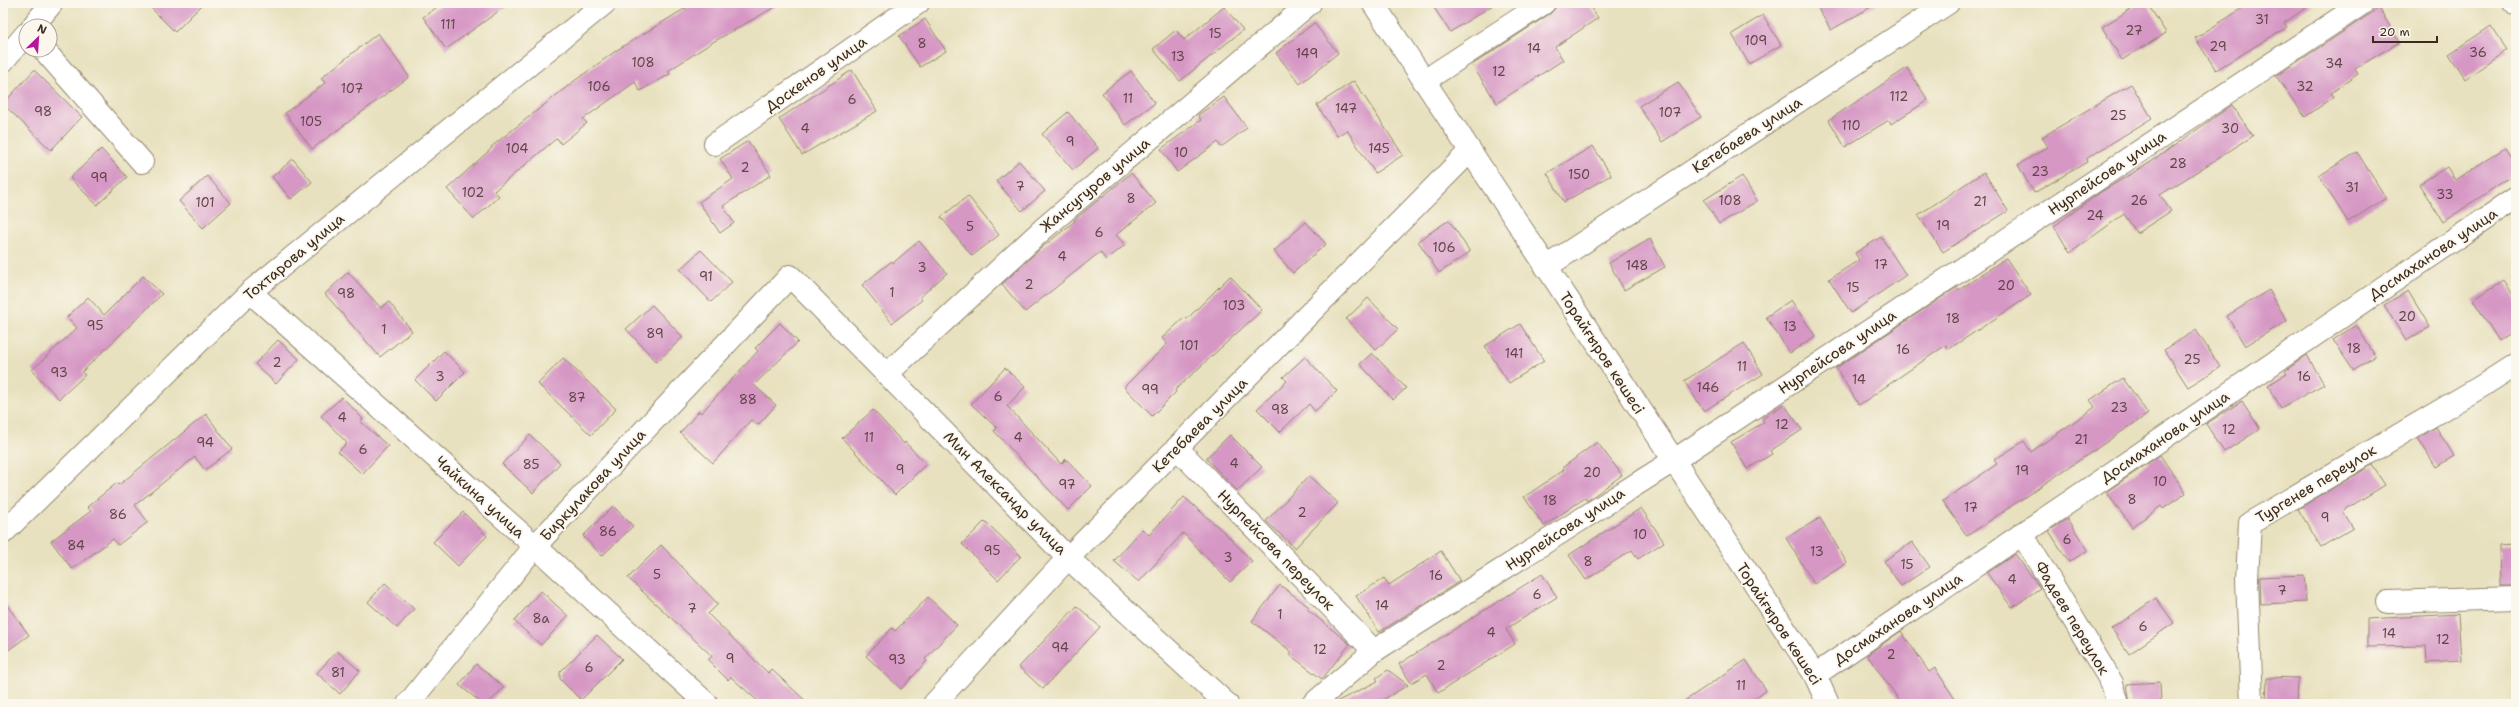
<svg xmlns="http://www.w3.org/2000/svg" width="2519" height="707" viewBox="0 0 2519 707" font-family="'Shantell Sans',sans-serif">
<rect width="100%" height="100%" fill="#fbf7ec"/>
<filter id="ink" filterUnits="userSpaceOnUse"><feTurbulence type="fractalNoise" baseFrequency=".025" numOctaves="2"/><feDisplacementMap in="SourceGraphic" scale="8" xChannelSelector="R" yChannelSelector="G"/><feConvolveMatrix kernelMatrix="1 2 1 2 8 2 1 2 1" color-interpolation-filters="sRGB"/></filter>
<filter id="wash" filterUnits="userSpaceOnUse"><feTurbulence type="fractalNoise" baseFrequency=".012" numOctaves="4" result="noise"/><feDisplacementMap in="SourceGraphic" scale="16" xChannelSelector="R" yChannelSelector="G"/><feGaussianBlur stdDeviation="0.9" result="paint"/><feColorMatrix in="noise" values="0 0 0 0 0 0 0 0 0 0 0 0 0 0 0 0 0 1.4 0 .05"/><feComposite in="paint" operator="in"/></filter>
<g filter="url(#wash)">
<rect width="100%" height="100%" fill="#e8e1bf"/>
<g id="blocks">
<g fill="#d697c5">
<polygon points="146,3 204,3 175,32"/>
<polygon points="443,3 510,3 446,49 423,17"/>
<polygon points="694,3 782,3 713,42 668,71 670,74 640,91 635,82 583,119 587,123 561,144 557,138 494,191 499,196 474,219 447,189 492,148 491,147 573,82 617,50"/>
<polygon points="1431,3 1496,3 1450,32"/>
<polygon points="1559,3 1587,3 1598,18 1555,47 1563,60 1497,103 1472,65 1551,13"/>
<polygon points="1815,3 1878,3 1831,30"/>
<polygon points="2140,3 2147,3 2166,33 2122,60 2102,27"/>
<polygon points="2251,3 2313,3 2284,23 2287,27 2216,70 2195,38"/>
<polygon points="1224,7 1243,30 1180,81 1153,49 1176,30 1184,40"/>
<polygon points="2379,8 2399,42 2355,69 2358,74 2331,93 2334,97 2305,117 2276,76"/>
<polygon points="1763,15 1781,45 1749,64 1732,34"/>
<polygon points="925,19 946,51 920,67 899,36"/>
<polygon points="1314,23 1338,53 1300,84 1276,53"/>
<polygon points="2491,26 2507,50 2465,79 2449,54"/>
<polygon points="378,33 409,77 312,149 285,113 325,83 321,78"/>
<polygon points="1907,68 1928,100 1891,124 1889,120 1845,147 1829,120"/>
<polygon points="34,70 82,117 51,150 3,104"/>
<polygon points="852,70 877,111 802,155 779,119"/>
<polygon points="1131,71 1155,103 1125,125 1102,93"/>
<polygon points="1354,81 1403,155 1375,173 1347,130 1337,136 1317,105"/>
<polygon points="1678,82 1701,117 1662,142 1639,106"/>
<polygon points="2131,84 2152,118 2086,159 2087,162 2034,193 2018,165 2048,147 2042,137"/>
<polygon points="1224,97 1247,128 1221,147 1218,142 1177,172 1161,149 1201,120 1198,115"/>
<polygon points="2232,105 2253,136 2160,195 2171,211 2137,233 2124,214 2070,253 2054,226 2101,192 2151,162"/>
<polygon points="1068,112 1098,148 1073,170 1042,134"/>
<polygon points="748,141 771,175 723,206 734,223 720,233 699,202 733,179 720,159"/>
<polygon points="1593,146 1611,175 1564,202 1547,173"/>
<polygon points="2505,148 2516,165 2516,173 2443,222 2419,184 2447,167 2455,180"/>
<polygon points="101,149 127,177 97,205 70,178"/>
<polygon points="2357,152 2386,198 2348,222 2319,176"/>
<polygon points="293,159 312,182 291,199 272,177"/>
<polygon points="1019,161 1045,191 1022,211 996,181"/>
<polygon points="1984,172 2008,211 1943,252 1918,215"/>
<polygon points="1131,173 1156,203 1116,235 1125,245 1106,260 1100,252 1025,312 1002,284 1040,249 1075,221 1074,220"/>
<polygon points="207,176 231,203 203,228 179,201"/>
<polygon points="1742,176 1757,201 1719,224 1704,200"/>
<polygon points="968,196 999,235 972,256 941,217"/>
<polygon points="1449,220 1470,252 1439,273 1418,241"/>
<polygon points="1306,222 1326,244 1293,273 1274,251"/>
<polygon points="1881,237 1906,275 1851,313 1829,279 1859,260 1855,253"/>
<polygon points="1650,239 1665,267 1624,290 1609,263"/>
<polygon points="919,241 947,273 920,297 922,300 892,323 862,285 892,261 893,263"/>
<polygon points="701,250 732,282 711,302 680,269"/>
<polygon points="2006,258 2031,295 1949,349 1946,345 1859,405 1836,368 1957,287 1959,290"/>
<polygon points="348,272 381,308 389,302 412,331 380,357 325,294"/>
<polygon points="143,276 162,294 82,372 85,375 59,399 32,370 77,328 67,317 88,297 104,315"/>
<polygon points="1230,276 1262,310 1175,390 1176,392 1152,416 1124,387 1167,344 1162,338 1185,317 1187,319"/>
<polygon points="2504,280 2516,298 2516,330 2499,341 2473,300"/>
<polygon points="2269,290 2287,321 2245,346 2227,316"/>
<polygon points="2408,291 2430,327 2406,341 2384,305"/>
<polygon points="1368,298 1398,329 1376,350 1346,319"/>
<polygon points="1791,300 1815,336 1790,353 1766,317"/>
<polygon points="652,305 683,337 657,362 626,329"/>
<polygon points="780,323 798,342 754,385 776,405 758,425 751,420 713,463 680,433 699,411 701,413 758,351 755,348"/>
<polygon points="1520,324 1544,361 1509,383 1485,346"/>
<polygon points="2356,325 2375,356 2353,370 2333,340"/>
<polygon points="2196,330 2220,367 2188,387 2164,350"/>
<polygon points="278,340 299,359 276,384 255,364"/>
<polygon points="1744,343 1763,374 1704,411 1684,381"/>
<polygon points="444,351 465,372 436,401 415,380"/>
<polygon points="1372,353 1406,388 1393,400 1360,364"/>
<polygon points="2307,355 2324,384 2281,408 2268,385 2287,374 2285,371"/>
<polygon points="1305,357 1337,391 1315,411 1309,404 1280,432 1257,409 1287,381 1283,377"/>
<polygon points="563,358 616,409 591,435 538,384"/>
<polygon points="1005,368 1025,387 1007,406 1061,464 1066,459 1092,486 1068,510 994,431 997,428 971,404"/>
<polygon points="2123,378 2148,414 1967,536 1943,501 1997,464 1994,460 2024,441 2031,452 2095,407 2090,400"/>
<polygon points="342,397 363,419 360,421 388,446 362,474 338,452 347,443 321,416"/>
<polygon points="2242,401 2260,429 2224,452 2206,424"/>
<polygon points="1784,404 1802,430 1770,451 1772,454 1747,469 1731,442 1764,422 1762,419"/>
<polygon points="873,410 904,444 905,442 926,464 895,495 842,438"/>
<polygon points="206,414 232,449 205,470 195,457 135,505 148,522 118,545 113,539 72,569 51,541 91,511 87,507 117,483 119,485"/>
<polygon points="2436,427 2454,456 2436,467 2418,438"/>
<polygon points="530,435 560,463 533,493 502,464"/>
<polygon points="1230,435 1262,467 1237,491 1206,458"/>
<polygon points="1597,442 1622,475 1591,498 1587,501 1585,498 1544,526 1524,497 1564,470 1562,468"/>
<polygon points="2160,455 2186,493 2163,509 2161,506 2132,527 2106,492"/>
<polygon points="2372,465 2385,485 2343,511 2353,528 2321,547 2298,509"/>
<polygon points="1309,476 1338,503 1295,548 1266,521"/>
<polygon points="1184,497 1225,533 1252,561 1230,582 1183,533 1139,582 1114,561 1142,529 1149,535"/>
<polygon points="613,506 633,526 602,556 583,536"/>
<polygon points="1641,508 1664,542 1638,559 1632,550 1586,580 1569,555"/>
<polygon points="463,512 487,536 458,566 433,542"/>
<polygon points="1820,518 1847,563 1814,584 1786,538"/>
<polygon points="2067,519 2088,550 2069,562 2049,531"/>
<polygon points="985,521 1021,556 998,580 962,544"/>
<polygon points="1912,542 1930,567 1901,586 1884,561"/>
<polygon points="661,545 718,604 708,614 768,673 771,669 809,704 761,704 731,677 728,680 708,660 712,656 628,578"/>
<polygon points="2516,545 2516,586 2500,586 2499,546"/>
<polygon points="1441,551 1460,581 1379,632 1356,596 1384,578 1389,585"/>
<polygon points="2015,554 2040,588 2012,608 1987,573"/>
<polygon points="1542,574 1557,597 1506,629 1515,644 1438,693 1427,674 1411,683 1399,664"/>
<polygon points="2304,575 2306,602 2261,604 2260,577"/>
<polygon points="385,583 414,609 397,628 368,602"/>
<polygon points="1280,585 1309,607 1307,609 1350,644 1322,679 1290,655 1292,652 1252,621"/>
<polygon points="541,591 568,616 541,645 514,621"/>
<polygon points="928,597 957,625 925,659 927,661 901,689 866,656 892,628 895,631"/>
<polygon points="2156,598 2174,623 2129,654 2112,629"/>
<polygon points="3,600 29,635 3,654"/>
<polygon points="1077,606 1100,627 1043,689 1019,667"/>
<polygon points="2458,614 2461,661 2427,663 2426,646 2367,647 2367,619"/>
<polygon points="1901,631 1929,672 1935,668 1958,704 1902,704 1867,655"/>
<polygon points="597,635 622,659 581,700 560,679 560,672"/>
<polygon points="337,651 360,671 340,694 317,673"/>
<polygon points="1746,660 1766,690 1746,704 1680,704"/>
<polygon points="476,664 504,687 488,704 483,704 459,685"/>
<polygon points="1388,670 1408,685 1376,704 1332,704 1378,681 1376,678"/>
<polygon points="2267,677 2298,678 2297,704 2266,704"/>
<polygon points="2160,682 2161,704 2130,704 2127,684"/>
</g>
</g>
</g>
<g filter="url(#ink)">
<use href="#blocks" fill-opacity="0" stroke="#92866e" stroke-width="1"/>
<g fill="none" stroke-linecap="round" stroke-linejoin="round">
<g stroke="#92866e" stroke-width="24">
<g id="street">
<polyline points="2514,3 2516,5"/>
<polyline points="33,26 52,3"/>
<polyline points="44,50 142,162"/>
<polyline points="3,61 26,34"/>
<polyline points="1424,81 1544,3"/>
<polyline points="715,144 918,3"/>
<polyline points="1546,267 1948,3"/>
<polyline points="250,292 535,546 707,704"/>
<polyline points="887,374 1043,229 1310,3"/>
<polyline points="1177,448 1374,651"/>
<polyline points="3,533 250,292 605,3"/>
<polyline points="2022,534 2112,683 2118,704"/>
<polyline points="2388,602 2516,598"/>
<polyline points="1815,675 2516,198"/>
<polyline points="408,704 535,546 790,276 1068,558 1227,704"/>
<polyline points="934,704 1068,558 1470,151"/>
<polyline points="1313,704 1374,651 1673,461 2363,3"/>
<polyline points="2252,704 2247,579 2250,523 2482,386 2516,364"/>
</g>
</g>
<g stroke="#92866e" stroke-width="24">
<polyline id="secondary" points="1373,3 1815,675 1828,704"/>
</g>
<use href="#street" stroke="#fff" stroke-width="22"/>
<use href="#secondary" stroke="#fff" stroke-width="22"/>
</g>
</g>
<g text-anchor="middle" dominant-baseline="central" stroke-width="3.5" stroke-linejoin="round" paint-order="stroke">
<g font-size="13" fill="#624548">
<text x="2262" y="19">31</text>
<text x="448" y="24">111</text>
<text x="2134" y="30">27</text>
<text x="1215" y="33">15</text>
<text x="1756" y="40">109</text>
<text x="922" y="43">8</text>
<text x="2218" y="46">29</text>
<text x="1534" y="48">14</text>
<text x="2478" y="52">36</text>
<text x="1307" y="53">149</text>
<text x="1178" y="56">13</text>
<text x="643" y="62">108</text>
<text x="2334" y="63">34</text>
<text x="1499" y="71">12</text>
<text x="599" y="86">106</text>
<text x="2305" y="86">32</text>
<text x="352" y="88">107</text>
<text x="1899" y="96">112</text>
<text x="1128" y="98">11</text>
<text x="852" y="99">6</text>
<text x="1346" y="108">147</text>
<text x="43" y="111">98</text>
<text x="1670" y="112">107</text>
<text x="2118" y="115">25</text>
<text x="311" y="121">105</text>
<text x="1851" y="125">110</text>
<text x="805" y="128">4</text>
<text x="2230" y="128">30</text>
<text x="1070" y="141">9</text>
<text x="517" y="148">104</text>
<text x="1379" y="148">145</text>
<text x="1181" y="152">10</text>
<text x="2178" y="163">28</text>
<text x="745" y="167">2</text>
<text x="2040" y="171">23</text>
<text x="1579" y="174">150</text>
<text x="99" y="177">99</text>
<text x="1020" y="186">7</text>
<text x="2352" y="187">31</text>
<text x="473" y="192">102</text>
<text x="2445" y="194">33</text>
<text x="1131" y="198">8</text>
<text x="1730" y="200">108</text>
<text x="2139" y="200">26</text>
<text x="1980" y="201">21</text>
<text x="205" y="202">101</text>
<text x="2095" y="215">24</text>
<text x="1943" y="225">19</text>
<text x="970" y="226">5</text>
<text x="1099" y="232">6</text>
<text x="1444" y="247">106</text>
<text x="1062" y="256">4</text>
<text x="1881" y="264">17</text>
<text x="1637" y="265">148</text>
<text x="922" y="267">3</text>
<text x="706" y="276">91</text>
<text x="1029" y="284">2</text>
<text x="2006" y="285">20</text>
<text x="1853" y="287">15</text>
<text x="892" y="292">1</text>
<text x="346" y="293">98</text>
<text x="1234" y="305">103</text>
<text x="2407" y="316">20</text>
<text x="1953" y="318">18</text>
<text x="95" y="325">95</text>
<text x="1790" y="326">13</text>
<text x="384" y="329">1</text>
<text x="655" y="333">89</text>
<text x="1189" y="345">101</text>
<text x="2354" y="348">18</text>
<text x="1903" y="349">16</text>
<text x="1514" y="353">141</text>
<text x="2192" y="359">25</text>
<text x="277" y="362">2</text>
<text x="1742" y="366">11</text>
<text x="59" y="372">93</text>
<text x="440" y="376">3</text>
<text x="2304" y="376">16</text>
<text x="1859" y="379">14</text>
<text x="1708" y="387">146</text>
<text x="1150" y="389">99</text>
<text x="998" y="396">6</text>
<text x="577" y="397">87</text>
<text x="748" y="399">88</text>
<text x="2119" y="407">23</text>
<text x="1280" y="409">98</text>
<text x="342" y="417">4</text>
<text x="1782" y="424">12</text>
<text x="2229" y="429">12</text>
<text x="869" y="437">11</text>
<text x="1018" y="437">4</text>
<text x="2081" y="439">21</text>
<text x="205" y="442">94</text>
<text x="363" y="449">6</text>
<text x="1234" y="463">4</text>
<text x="531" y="464">85</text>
<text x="900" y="469">9</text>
<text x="2022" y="470">19</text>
<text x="1592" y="472">20</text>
<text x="2160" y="481">10</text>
<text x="1067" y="484">97</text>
<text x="2132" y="499">8</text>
<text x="1550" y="500">18</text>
<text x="1971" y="507">17</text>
<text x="1302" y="512">2</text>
<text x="118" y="514">86</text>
<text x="2325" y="517">9</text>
<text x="608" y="531">86</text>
<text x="1640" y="534">10</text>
<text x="2067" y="539">6</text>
<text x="76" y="545">84</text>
<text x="992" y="550">95</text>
<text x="1817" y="551">13</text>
<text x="1228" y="557">3</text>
<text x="1588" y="561">8</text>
<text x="1907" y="564">15</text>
<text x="657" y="574">5</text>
<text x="1436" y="575">16</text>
<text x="2012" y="579">4</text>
<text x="2282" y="590">7</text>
<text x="1537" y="594">6</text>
<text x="1382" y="605">14</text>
<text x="692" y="608">7</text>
<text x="1280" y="614">1</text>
<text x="541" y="618">8а</text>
<text x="2143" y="626">6</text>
<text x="1491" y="632">4</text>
<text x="2389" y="633">14</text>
<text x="2443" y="639">12</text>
<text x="1060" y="647">94</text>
<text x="1320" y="649">12</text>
<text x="1891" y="654">2</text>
<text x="730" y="658">9</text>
<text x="897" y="659">93</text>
<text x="1441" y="665">2</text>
<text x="589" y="667">6</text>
<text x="338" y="672">81</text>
<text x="1741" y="685">11</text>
</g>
<g font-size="15" fill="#3b2a1e" stroke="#fbf7ec">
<text transform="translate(816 74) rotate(-35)">Доскенов улица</text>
<text transform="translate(1747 135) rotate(-33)">Кетебаева улица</text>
<text transform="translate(2107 173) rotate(-34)">Нурпейсова улица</text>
<text transform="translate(1095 185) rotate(-40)">Жансугуров улица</text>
<text transform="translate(2433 254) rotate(-34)">Досмаханова улица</text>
<text transform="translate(294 257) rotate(-40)">Тохтарова улица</text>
<text transform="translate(1837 352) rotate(-34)">Нурпейсова улица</text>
<text transform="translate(1602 353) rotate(57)">Торайғыров көшесі</text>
<text transform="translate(1200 425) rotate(-45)">Кетебаева улица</text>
<text transform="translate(2165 437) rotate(-34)">Досмаханова улица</text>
<text transform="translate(2316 484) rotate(-31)">Тургенев переулок</text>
<text transform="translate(593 485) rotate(-47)">Биркулакова улица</text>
<text transform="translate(1005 493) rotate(45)">Мин Александр улица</text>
<text transform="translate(480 497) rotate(42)">Чайкина улица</text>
<text transform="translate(1565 529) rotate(-33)">Нурпейсова улица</text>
<text transform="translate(1276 550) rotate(46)">Нурпейсова переулок</text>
<text transform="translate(2072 618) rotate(59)">Фадеев переулок</text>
<text transform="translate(1898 619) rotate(-34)">Досмаханова улица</text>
<text transform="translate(1779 624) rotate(57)">Торайғыров көшесі</text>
</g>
</g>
<rect width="2519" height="707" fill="none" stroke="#fbf7ec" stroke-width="16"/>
<g transform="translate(38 38) rotate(25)"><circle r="19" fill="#fbf7ec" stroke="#aea59a"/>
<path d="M0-3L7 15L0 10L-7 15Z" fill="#b5179e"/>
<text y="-6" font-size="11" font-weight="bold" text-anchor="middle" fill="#3b2a1e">N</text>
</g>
<path d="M2373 36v6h64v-6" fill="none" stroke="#3b2a1e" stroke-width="2"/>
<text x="2379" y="36" font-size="12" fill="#3b2a1e" stroke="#fbf7ec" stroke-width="3" paint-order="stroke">20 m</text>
</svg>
